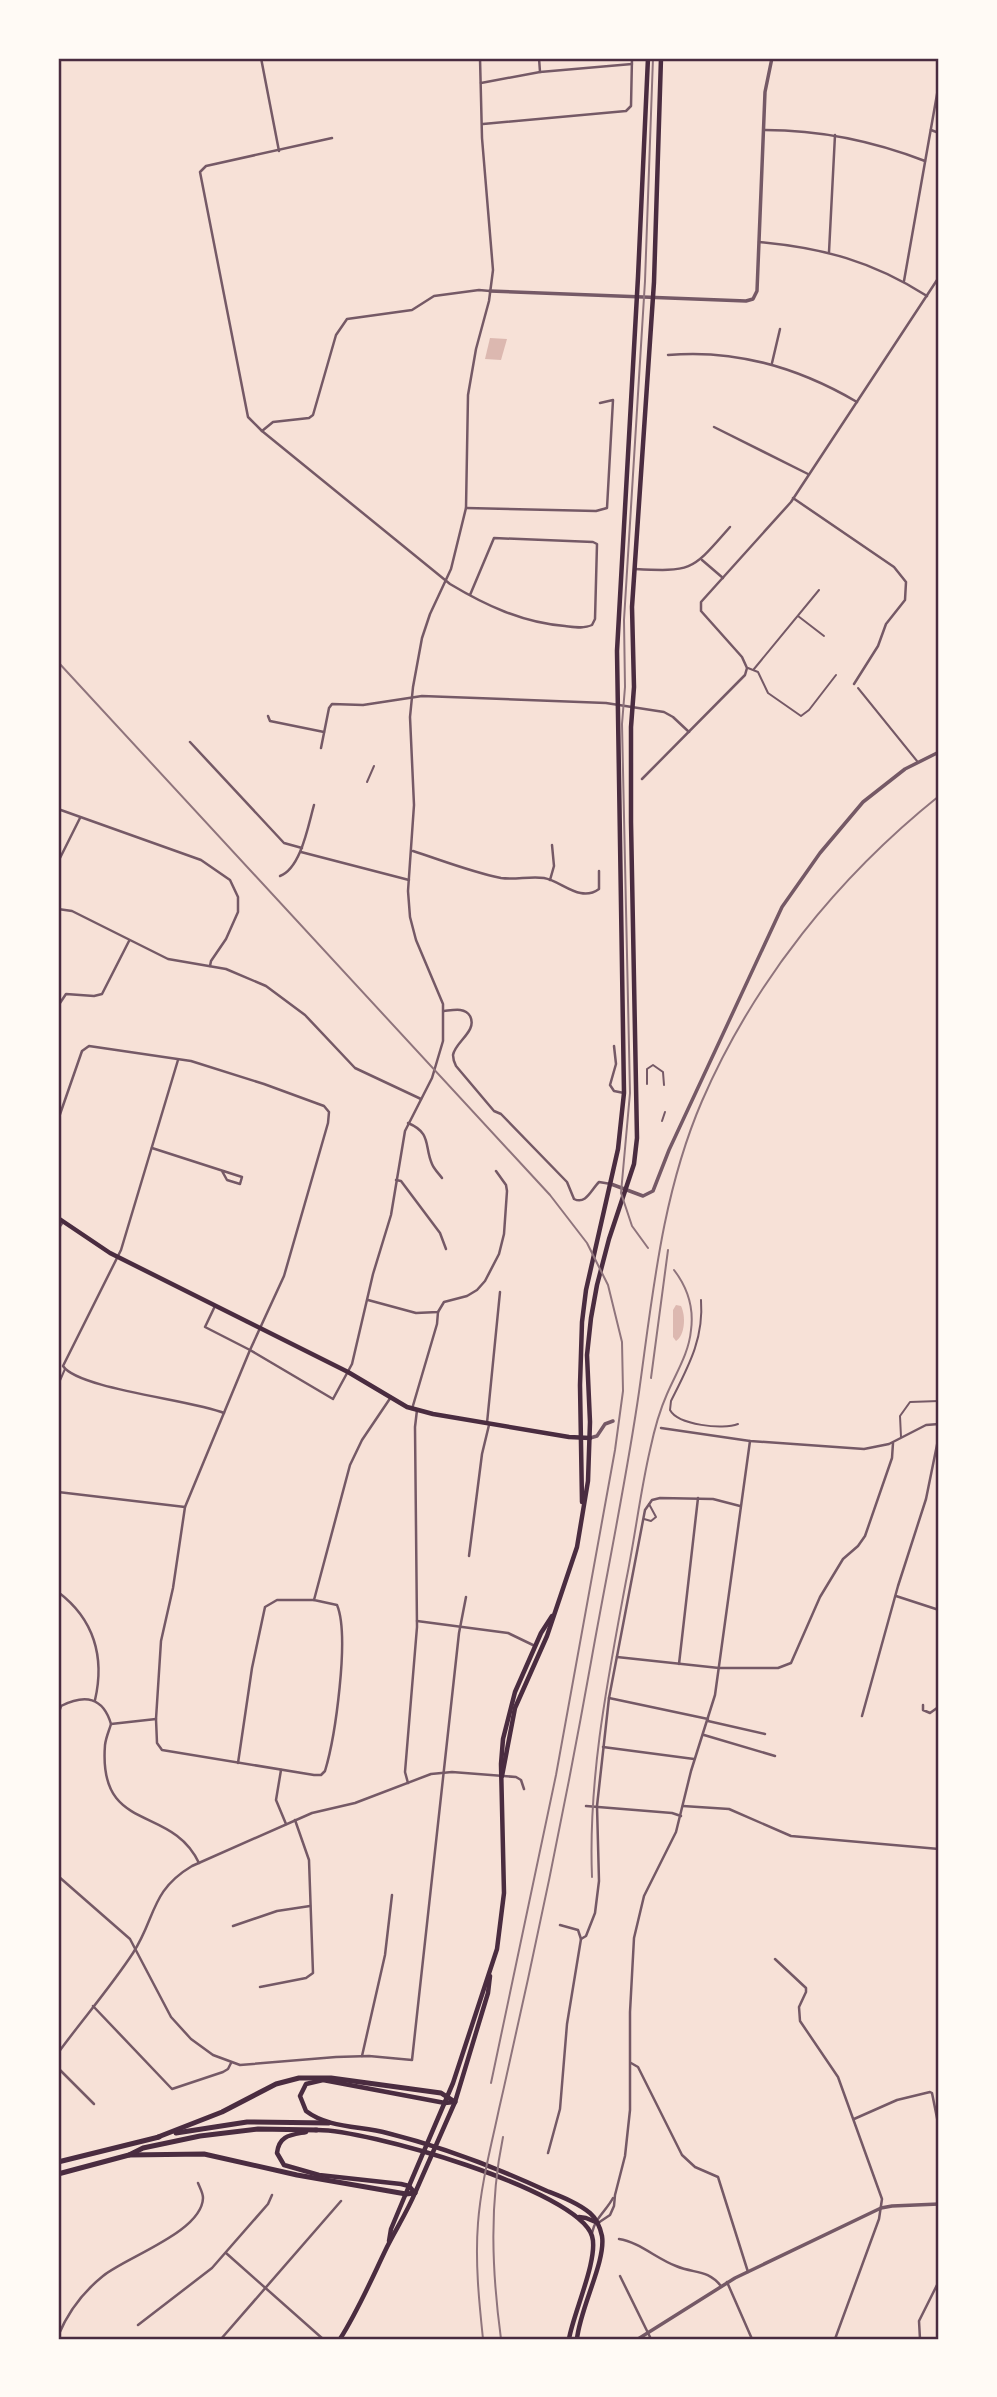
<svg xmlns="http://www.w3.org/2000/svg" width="997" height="2397" viewBox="0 0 997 2397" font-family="'Open Sans',sans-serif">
<rect width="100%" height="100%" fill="#f7e1d7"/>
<g fill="#dcb8b0">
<polygon points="490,338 507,339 501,360 485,359"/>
<path d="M676 1305 681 1306C686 1316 685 1335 676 1341L673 1337V1310Z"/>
</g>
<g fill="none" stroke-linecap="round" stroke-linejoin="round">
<g stroke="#755966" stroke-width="2">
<polyline points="798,616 824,636"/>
<polyline points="748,668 758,672 768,693 801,716 809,710 836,675"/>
<polyline points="754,669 819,590"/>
<polyline points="858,688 917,761"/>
<polyline points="367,782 374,766"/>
<polyline points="647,1084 647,1069 653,1065 663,1072 664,1085"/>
<polyline points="662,1121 665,1112"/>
<path d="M701 1300C704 1339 688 1367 671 1401L670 1410C678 1425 723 1430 738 1424"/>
<polyline points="58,1385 65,1369"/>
<polyline points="901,1437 900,1416 910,1402 939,1401"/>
<polyline points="644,1519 651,1521 656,1517 649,1504"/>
</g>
<g stroke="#755966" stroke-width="2.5">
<polyline points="261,58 279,151"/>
<polyline points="539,58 540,72"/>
<polyline points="481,83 540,72 632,64"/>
<polyline points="483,124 626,111 631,106 632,58"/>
<path d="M765 130C821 130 873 141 925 161"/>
<polyline points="931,130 939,133"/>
<path d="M759 242C823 248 872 261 927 296"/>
<polyline points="829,252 835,135"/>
<polyline points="904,281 939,83"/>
<path d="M668 355C735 349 799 368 857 402"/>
<polyline points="772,363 780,329"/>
<polyline points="714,427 808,474"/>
<polyline points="262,431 248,417 200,172 206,166 332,138"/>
<polyline points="793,498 894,567 906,582 905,600 886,624 878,646 854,684"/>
<polyline points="466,508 596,511 607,508 613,400 600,403"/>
<polyline points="702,560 723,578"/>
<path d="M635 569C694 572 692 570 730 527"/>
<path d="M470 595 494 538 593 542 597 544 595 619 592 625C584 629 574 627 565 626 523 623 485 605 450 584L262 431 273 422 309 418 313 415 336 335 347 319 412 310 434 296 479 290 490 291"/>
<polyline points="268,716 270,721 324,732"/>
<polyline points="190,742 284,843 302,848"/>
<polyline points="321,748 329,708 332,704 363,705 422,696 606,703 664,712 673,717 689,732"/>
<polyline points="642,779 745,675 747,668 742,657 701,611 701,602 791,502 939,277"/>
<polyline points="58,809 201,860 230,880 238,897 238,912 226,939 211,961 210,966"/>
<path d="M413 851C441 860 471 872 501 878 515 880 530 876 544 878 562 881 580 903 599 889V871"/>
<polyline points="301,852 409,880"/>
<polyline points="58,862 80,818"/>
<path d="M280 876C301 868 308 826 314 805"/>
<polyline points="550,880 554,866 552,845"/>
<polyline points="58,909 72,911 168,959 226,969 266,986 305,1015 355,1068 421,1099"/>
<polyline points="58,1006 66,994 94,996 102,994 129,941"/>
<path d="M444 1011C453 1010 465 1007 470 1016 478 1031 455 1042 453 1055 453 1060 454 1062 456 1066L494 1111 501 1114 567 1182 574 1199C586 1205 591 1190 599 1182L611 1184"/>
<polyline points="614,1046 616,1064 610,1085 614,1091 624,1093"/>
<path d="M178 1060 121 1250 63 1366C78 1389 193 1400 224 1413"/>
<path d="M58 1120 82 1051 89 1046 191 1061 264 1084 324 1106 329 1112 328 1123 284 1276 250 1350 185 1507 173 1588 161 1641 156 1719 157 1743 162 1750 314 1775H321L325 1771C335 1738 350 1636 337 1605L314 1600 350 1465 362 1440 391 1397"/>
<path d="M408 1123C432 1133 424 1146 432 1164 434 1169 439 1174 442 1178"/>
<polyline points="152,1148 242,1177 240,1184 227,1180 222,1171"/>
<polyline points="396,1180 401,1181 440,1233 446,1249"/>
<polyline points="58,1229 63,1222"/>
<polyline points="368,1300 416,1313 438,1312 444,1302 467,1296 477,1290 485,1281 499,1254 504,1234 507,1191 506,1185 496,1171"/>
<polyline points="215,1306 205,1327 250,1350 333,1399 352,1364 373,1274 391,1215 405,1131 432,1078 443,1041 443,1004 416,940 410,917 408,891 414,805 410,717 413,687 422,638 430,614 451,569 466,508 468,395 476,349 489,301 493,270 482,138 480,58"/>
<polyline points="412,1409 437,1324 438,1312"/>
<polyline points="487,1423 500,1292"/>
<polyline points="661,1428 750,1441 864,1449 889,1444 926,1425 939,1424"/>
<polyline points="58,1492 185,1507"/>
<polyline points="469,1556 482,1454 489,1425"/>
<path d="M58 1592C94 1619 105 1657 95 1700"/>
<polyline points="896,1596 939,1610"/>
<polyline points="417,1621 508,1633 535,1646"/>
<polyline points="617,1657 719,1668 778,1668 791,1663 820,1597 843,1559 858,1546 865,1536 892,1458 893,1443"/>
<polyline points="679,1664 698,1498"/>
<polyline points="609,1698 708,1719"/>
<polyline points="923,1705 923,1710 930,1713 937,1708 939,1703"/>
<path d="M61 1706C85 1694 103 1697 111 1724 109 1731 106 1737 105 1745 98 1835 171 1803 199 1863"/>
<polyline points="58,1715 61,1706"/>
<polyline points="862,1716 898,1586 926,1499 939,1435"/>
<polyline points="708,1721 765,1734"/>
<polyline points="111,1724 156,1719"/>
<polyline points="704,1735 775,1756"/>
<polyline points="603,1747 694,1759"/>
<polyline points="238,1763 252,1668 265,1607 277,1600 314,1600"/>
<polyline points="281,1770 276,1800 286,1824"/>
<polyline points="408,1783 405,1772 417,1627 415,1427 417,1410"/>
<polyline points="586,1806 672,1813 681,1816"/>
<polyline points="683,1806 729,1809 791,1836 939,1849"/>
<polyline points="58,1876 130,1939 171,2017 191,2039 213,2055 240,2065 336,2057 369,2056 412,2060 459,1633 466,1597"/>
<polyline points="233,1926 277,1911 310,1906"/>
<polyline points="581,1939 586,1936 595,1913 599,1881 597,1806 609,1698 645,1510 652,1500 660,1498 713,1499 740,1506"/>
<polyline points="775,1959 806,1988 806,1992 799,2007 800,2021 838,2077 882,2199 879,2219 835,2339"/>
<polyline points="260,1987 306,1978 313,1973 309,1860 295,1820"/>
<polyline points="93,2006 172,2089 223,2072 228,2069 231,2063"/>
<path d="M58 2053C82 2020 110 1988 133 1953 156 1918 150 1891 192 1866L312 1813 355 1803 431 1774 452 1772 516 1777 521 1780 524 1789"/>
<polyline points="362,2056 385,1955 392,1895"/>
<polyline points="631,2063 638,2067 682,2155 695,2167 718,2177 748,2272"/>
<polyline points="58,2068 94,2104"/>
<polyline points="854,2119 897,2100 930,2092 932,2093 939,2128"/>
<polyline points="548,2153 560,2109 567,2024 581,1939 578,1930 560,1925"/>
<polyline points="598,2223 610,2215 614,2206 615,2195 625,2156 630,2110 630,2012 634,1938 644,1896 676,1832 691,1771 715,1695 750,1441"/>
<path d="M592 2233C595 2218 606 2211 613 2198"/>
<path d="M619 2239C639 2242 657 2259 676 2266 695 2274 707 2269 721 2286"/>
<polyline points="226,2253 323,2339"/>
<polyline points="620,2276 651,2339"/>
<polyline points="727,2282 752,2339"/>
<polyline points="138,2325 212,2268 268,2204 272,2195"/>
<path d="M58 2336C68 2312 83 2292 103 2276 126 2257 202 2232 203 2198 203 2193 200 2188 198 2183"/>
<polyline points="221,2339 341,2201"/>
<polyline points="920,2339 919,2321 939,2281"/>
</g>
<g stroke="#755966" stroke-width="3.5">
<polyline points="490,291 746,301 753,299 757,291 765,92 772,58"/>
<polyline points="611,1184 643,1196 653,1191 669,1150 782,907 820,853 863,802 905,769 939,752"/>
<polyline points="590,1438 597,1436 605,1424 613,1421"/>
<polyline points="638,2339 735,2278 881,2208 892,2206 939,2204"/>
</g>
<g stroke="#4a2c40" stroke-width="4.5">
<polyline points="58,1218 110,1253 348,1372 407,1407 433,1414 569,1437 590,1438"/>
<polyline points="389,2241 391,2229 409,2186"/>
<path d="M340 2339C359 2309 372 2278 387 2247 396 2229 407 2212 415 2193"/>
</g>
<g stroke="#4a2c40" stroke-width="4.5">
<polyline points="582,1502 580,1385 582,1322 586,1290 618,1149 624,1093 617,651 638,277 648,58"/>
<polyline points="502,1776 515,1708 547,1636 577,1547 588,1481 590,1422 587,1355 591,1318 597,1285 609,1239 634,1164 637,1138 631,822 631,727 634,687 632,607 654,282 661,58"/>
<path d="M454 2102 445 2103 323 2080 306 2084 300 2096 306 2111C328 2128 360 2126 387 2133 443 2147 495 2167 547 2191 562 2197 578 2203 590 2213 597 2219 600 2227 602 2236 606 2261 580 2308 577 2339"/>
<path d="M315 2130C363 2128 578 2190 592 2236 599 2258 573 2314 569 2339"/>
<path d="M306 2132C291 2135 279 2135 277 2153L284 2165 319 2175 401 2184 409 2186 415 2193 455 2102 488 1993 490 1976"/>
<polyline points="409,2186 453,2083 497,1949 504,1893 501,1764 503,1739 515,1692 541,1633 552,1616"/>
<polyline points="579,2217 586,2218 598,2223"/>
</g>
<g stroke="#4a2c40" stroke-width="5">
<polyline points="176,2133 247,2122 329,2123"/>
<polyline points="158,2137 222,2112 276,2084 299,2078 331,2078 441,2093 455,2102"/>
<polyline points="129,2155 204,2154 297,2175 406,2194 415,2193"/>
<polyline points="58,2162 159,2137"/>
<polyline points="58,2174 129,2155 143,2148 200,2136 258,2129 317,2130"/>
</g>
<g stroke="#8f747c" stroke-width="2">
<polyline points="648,1248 632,1226 621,1193 630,1093 622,724 625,687 624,620 645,281 653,58"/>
<path d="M592 1877C588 1777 608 1678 626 1581 635 1538 640 1493 650 1450 654 1431 659 1412 667 1394 676 1373 689 1353 691 1330 694 1308 687 1287 674 1270"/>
</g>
<g stroke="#8f747c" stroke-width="2">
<polyline points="58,662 550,1195 587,1243 608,1285 622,1342 623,1391 615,1450 556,1775 491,2083"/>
<polyline points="651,1378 668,1250"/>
<path d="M483 2339C479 2301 475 2262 478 2223 481 2184 491 2147 499 2109 509 2066 518 2023 528 1979 551 1874 572 1768 591 1662 607 1572 626 1482 639 1392 653 1292 662 1194 702 1101 754 981 838 877 939 796"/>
<path d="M501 2339C492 2272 489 2205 503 2137"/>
</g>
</g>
<rect width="997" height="2397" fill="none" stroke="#fffaf5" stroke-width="119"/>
<rect x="60" y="60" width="877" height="2278" fill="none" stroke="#4a2c40" stroke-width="2.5"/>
</svg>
